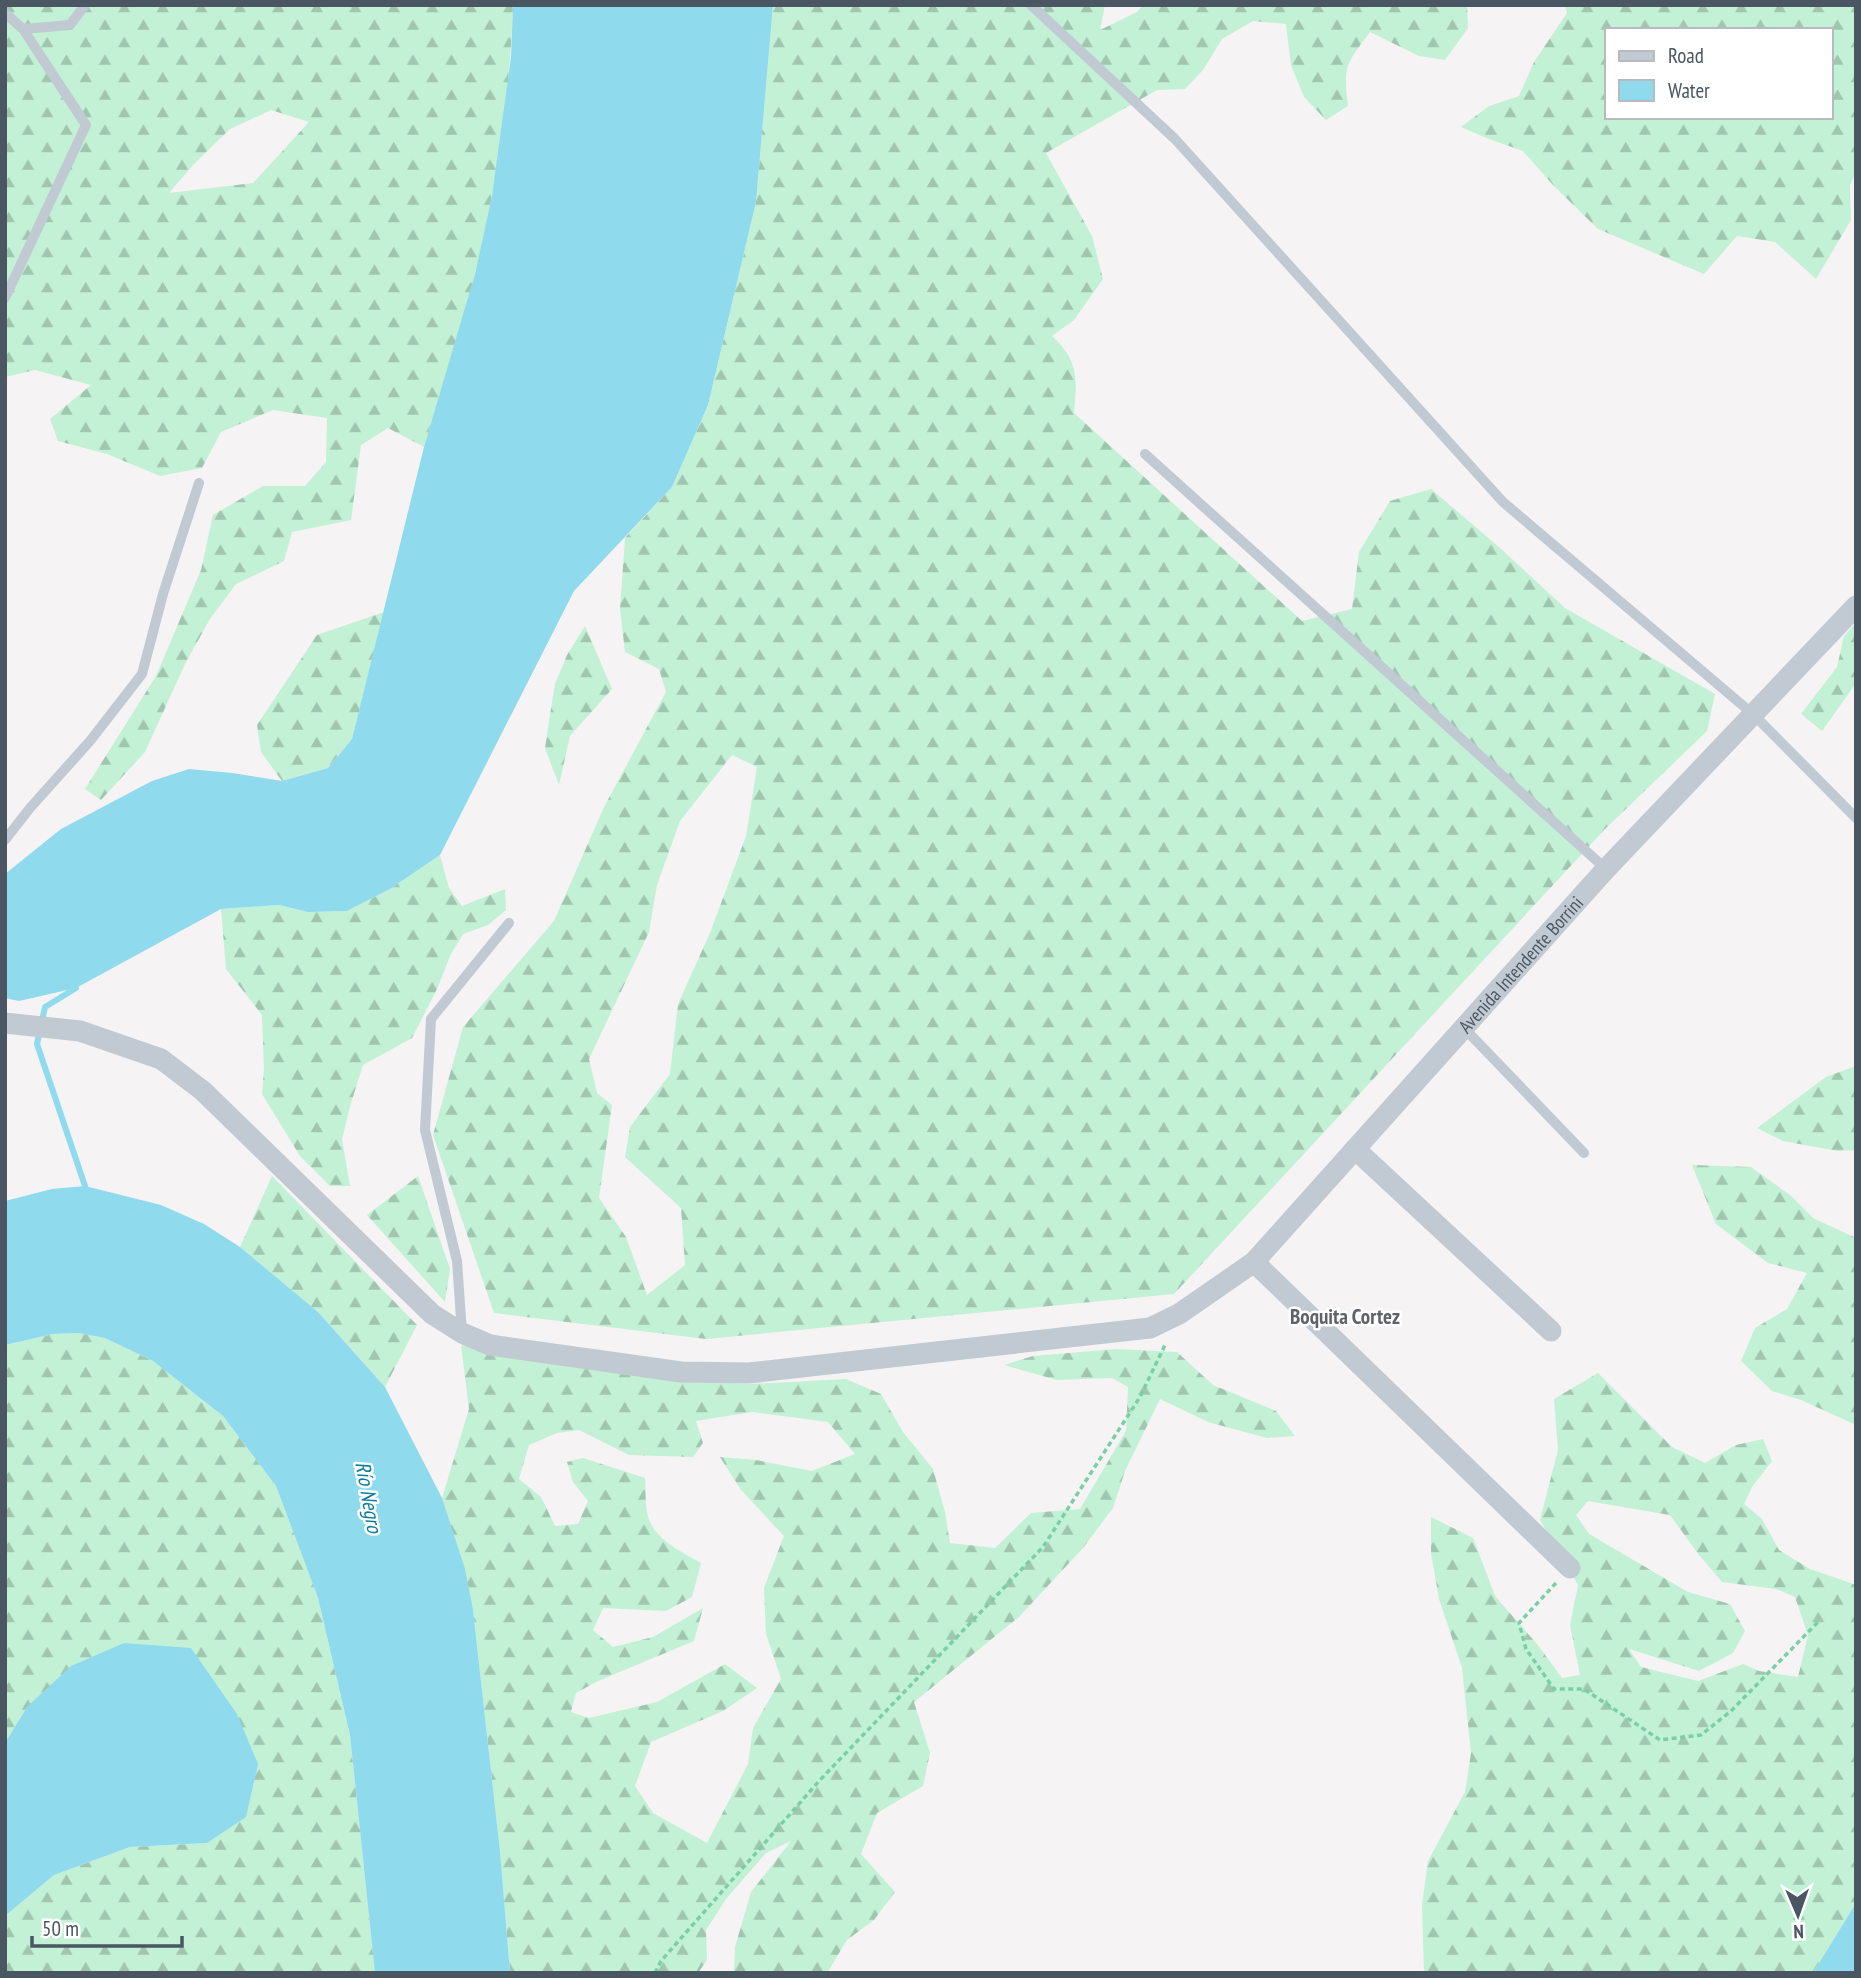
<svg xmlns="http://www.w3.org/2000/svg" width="1861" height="1978" viewBox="0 0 1861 1978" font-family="'PT Sans Narrow',sans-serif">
<defs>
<pattern id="forest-firs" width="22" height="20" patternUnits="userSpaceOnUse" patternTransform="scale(1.75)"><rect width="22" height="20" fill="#c3f1d5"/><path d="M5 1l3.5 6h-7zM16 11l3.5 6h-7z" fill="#a0c6b0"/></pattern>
</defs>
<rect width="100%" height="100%" fill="#f5f3f3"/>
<g fill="url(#forest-firs)" fill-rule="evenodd">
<path d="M5 5H513C510 95 497 187 475 273 461 332 441 389 424 447L388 428 361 445 351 520 292 532 284 561 236 584 210 619 185 664 145 752 101 800 85 789 156 676 201 570 213 515 263 486H305L326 462 327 418 273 410 221 432 202 468 160 476 107 454 58 441 50 419 91 385 35 370 5 377ZM271 110 309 122 253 183 169 193 194 164 230 129Z"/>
<path d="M773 5H1105L1100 30 1137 12 1143 5H1467L1468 28 1445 60 1419 56 1370 32C1346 64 1343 66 1348 106L1326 120 1304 97 1291 65 1286 24 1253 21 1222 39 1203 70 1185 89 1157 90 1046 153 1092 236 1103 279 1074 320 1052 336C1079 361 1077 378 1074 413L1302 621 1352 609 1359 552 1390 501 1431 489 1500 548 1565 608 1715 694 1707 731 1604 830 1174 1294 706 1339 494 1313 433 1135 463 1027 554 921 604 807 666 692 659 669 625 652 620 609 625 538 672 487 708 405 756 202ZM732 755 757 767 746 836 710 933 678 1004 670 1074 630 1127 625 1157 681 1208 685 1265 647 1295 626 1237 599 1198 612 1105 597 1093 589 1059 649 932 657 885 680 821Z"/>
<path d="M1565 5H1856V171L1850 186 1851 220 1816 279 1775 242 1737 236 1704 274 1598 229 1553 185 1523 151 1489 139 1461 127 1489 106 1519 96 1534 62 1567 13ZM1607 30H1831V117H1607Z"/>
<polygon points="384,612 352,739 328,768 282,781 261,752 257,725 317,635"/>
<polygon points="1856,623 1856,683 1822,731 1801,714 1837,667 1844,636"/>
<polygon points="585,626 612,689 570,736 559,785 545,748 549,721 555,684 567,655"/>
<polygon points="440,855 449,888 462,906 505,889 506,910 488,925 463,934 451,954 437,989 412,1038 363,1065 351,1103 342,1139 350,1186 330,1186 300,1156 262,1094 264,1069 262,1015 226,969 221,909 279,905 308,912 347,911 390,889"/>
<polygon points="1856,1066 1856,1150 1838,1151 1783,1141 1757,1128 1826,1077"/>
<polygon points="1692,1165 1751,1167 1790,1195 1813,1218 1856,1238 1856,1425 1801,1400 1772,1391 1741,1361 1755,1328 1787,1309 1807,1273 1768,1263 1716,1224"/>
<polygon points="272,1176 417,1325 385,1387 318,1312 240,1247"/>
<polygon points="418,1176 450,1269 445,1302 367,1215"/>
<polygon points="79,1333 105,1338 153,1361 223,1416 276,1486 318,1598 350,1735 375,1973 5,1973 5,1916 54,1875 130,1847 207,1843 27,1707 5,1743 5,1345 53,1334"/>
<path d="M461 1345 698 1381 751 1384 846 1379 881 1394 903 1432 933 1469 945 1512 950 1543 995 1548 1031 1513 1080 1509 1126 1431 1128 1387 1112 1378 1057 1380 1004 1365 1033 1356 1116 1349 1177 1352 1213 1385 1276 1411 1295 1436 1267 1438 1208 1422 1160 1399 1125 1471 1113 1508 1083 1548 1019 1617 914 1702 930 1753 923 1786 877 1813 861 1854 895 1892 874 1920 847 1940 827 1973H734L735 1947 751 1892 791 1841 766 1853 726 1899 706 1930 707 1960 698 1973H510L500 1851 473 1610 442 1498 469 1409ZM752 1412 828 1422 855 1454 812 1471 756 1460 720 1457 741 1490 784 1536 764 1588 766 1634 781 1679 753 1728 748 1764 707 1843 653 1813 635 1786 651 1742 723 1711 757 1688 725 1664 657 1702 589 1718 571 1712 576 1693 598 1681 694 1641 703 1608 653 1637 613 1647 593 1630 603 1608 666 1611 692 1597 701 1563C680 1551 651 1538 647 1512 645 1501 646 1489 645 1478L583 1458 567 1462 573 1482 588 1501 578 1524 555 1526 541 1497 519 1479 529 1445 557 1433 579 1430 629 1455 693 1457 703 1443 696 1421Z"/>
<path d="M1598 1373 1672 1447 1705 1463 1736 1445 1763 1439 1772 1461 1752 1487 1744 1504 1762 1519 1779 1550 1810 1569 1856 1585V1903L1813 1973H1424L1422 1905 1428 1861 1465 1792 1471 1753 1462 1668 1439 1599 1431 1553V1517L1473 1538 1495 1596 1537 1644 1562 1678 1580 1675 1570 1625 1578 1585 1540 1520 1558 1450 1554 1399ZM1588 1501 1670 1515 1699 1555 1722 1582 1776 1589 1795 1597 1808 1635 1798 1677 1759 1671 1743 1664 1698 1681 1641 1667 1629 1649 1699 1671 1733 1653 1745 1631 1730 1604 1688 1592 1589 1534 1576 1515Z"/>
</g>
<g fill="#90daee">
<polygon points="513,5 773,5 756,202 708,405 672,487 574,591 440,855 390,889 347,911 308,912 279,905 221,909 76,988 19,1001 5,998 5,874 61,829 152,781 189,769 232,773 282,781 328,768 352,739 424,447 475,274 492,196 511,57"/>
<polygon points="85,1186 161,1205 204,1224 240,1247 318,1312 385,1387 442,1498 465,1569 473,1610 500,1851 510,1973 375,1973 350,1735 318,1598 276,1486 223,1416 153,1361 105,1338 79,1333 53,1334 5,1345 5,1201 52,1189"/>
<polygon points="124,1643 191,1648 237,1714 258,1764 246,1817 207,1843 130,1847 54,1875 5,1916 5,1743 27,1707 71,1666"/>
<polygon points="1856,1903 1856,1973 1813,1973"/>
</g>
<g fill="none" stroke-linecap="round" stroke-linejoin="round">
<polyline stroke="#90daee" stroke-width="6" points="76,988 45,1007 37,1044 85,1186"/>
<g stroke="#7ad0a6" stroke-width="3.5" stroke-dasharray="5 3.5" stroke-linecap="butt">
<polyline points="1556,1583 1519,1623 1526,1649 1554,1689 1584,1689 1660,1740 1701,1735 1731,1711 1818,1622"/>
<polyline points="655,1973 661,1961 820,1780 1043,1547 1140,1397 1165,1345"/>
</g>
<g stroke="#c1cad2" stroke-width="10">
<polyline points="1031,5 1175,139 1503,502 1754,715 1856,818"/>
<polyline points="5,13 23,29 70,25 85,5"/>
<polyline points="5,298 86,125 23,29"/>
<polyline points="1145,454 1606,869"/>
<polyline points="5,840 30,808 90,741 142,674 163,594 199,483"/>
<polyline points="1464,1028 1584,1153"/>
<polyline points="462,1333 457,1261 425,1130 431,1019 509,923"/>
</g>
<g stroke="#c1cad2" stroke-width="21">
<path id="s1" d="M5 1023 80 1031 161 1059 203 1091 432 1314 462 1333 490 1345 681 1372 749 1373 1150 1328 1179 1314 1254 1262 1606 869 1856 606"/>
<polyline points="1355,1149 1551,1331"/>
<polyline points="1254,1262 1570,1568"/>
</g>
</g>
<g text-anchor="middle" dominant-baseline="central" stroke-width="5" stroke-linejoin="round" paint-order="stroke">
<g font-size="19" fill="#4a5661" stroke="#fff">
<text stroke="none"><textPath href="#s1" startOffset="1787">Avenida Intendente Borrini</textPath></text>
</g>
<g font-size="21" font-weight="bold" fill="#5f6368" stroke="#fff">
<text x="1345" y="1316">Boquita Cortez</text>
</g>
<g font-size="21" font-style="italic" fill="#0c7c9b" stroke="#fff">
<text transform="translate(369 1497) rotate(80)">Río Negro</text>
</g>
</g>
<rect width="1861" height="1978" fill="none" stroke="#4a5661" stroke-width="14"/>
<rect x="1605" y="28" width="228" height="91" fill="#ffffff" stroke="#b7bbc0" stroke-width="2"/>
<rect x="1619" y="51" width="35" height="10" fill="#c1cad2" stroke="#b7bbc0" stroke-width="2"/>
<text x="1668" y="63" font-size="21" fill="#4a5661">Road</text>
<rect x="1619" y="80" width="35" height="21" fill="#90daee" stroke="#b7bbc0" stroke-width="2"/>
<text x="1668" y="98" font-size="21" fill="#4a5661">Water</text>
<g transform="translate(1798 1915) rotate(178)" stroke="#ffffff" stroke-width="5" paint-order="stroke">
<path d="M0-5L12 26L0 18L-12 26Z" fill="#4a5661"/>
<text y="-10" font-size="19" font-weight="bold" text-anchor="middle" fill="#4a5661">N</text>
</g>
<path d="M32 1936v10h150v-10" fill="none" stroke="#4a5661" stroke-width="3.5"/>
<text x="42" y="1936" font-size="21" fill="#4a5661" stroke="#ffffff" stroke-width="5" paint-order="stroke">50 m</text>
</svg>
